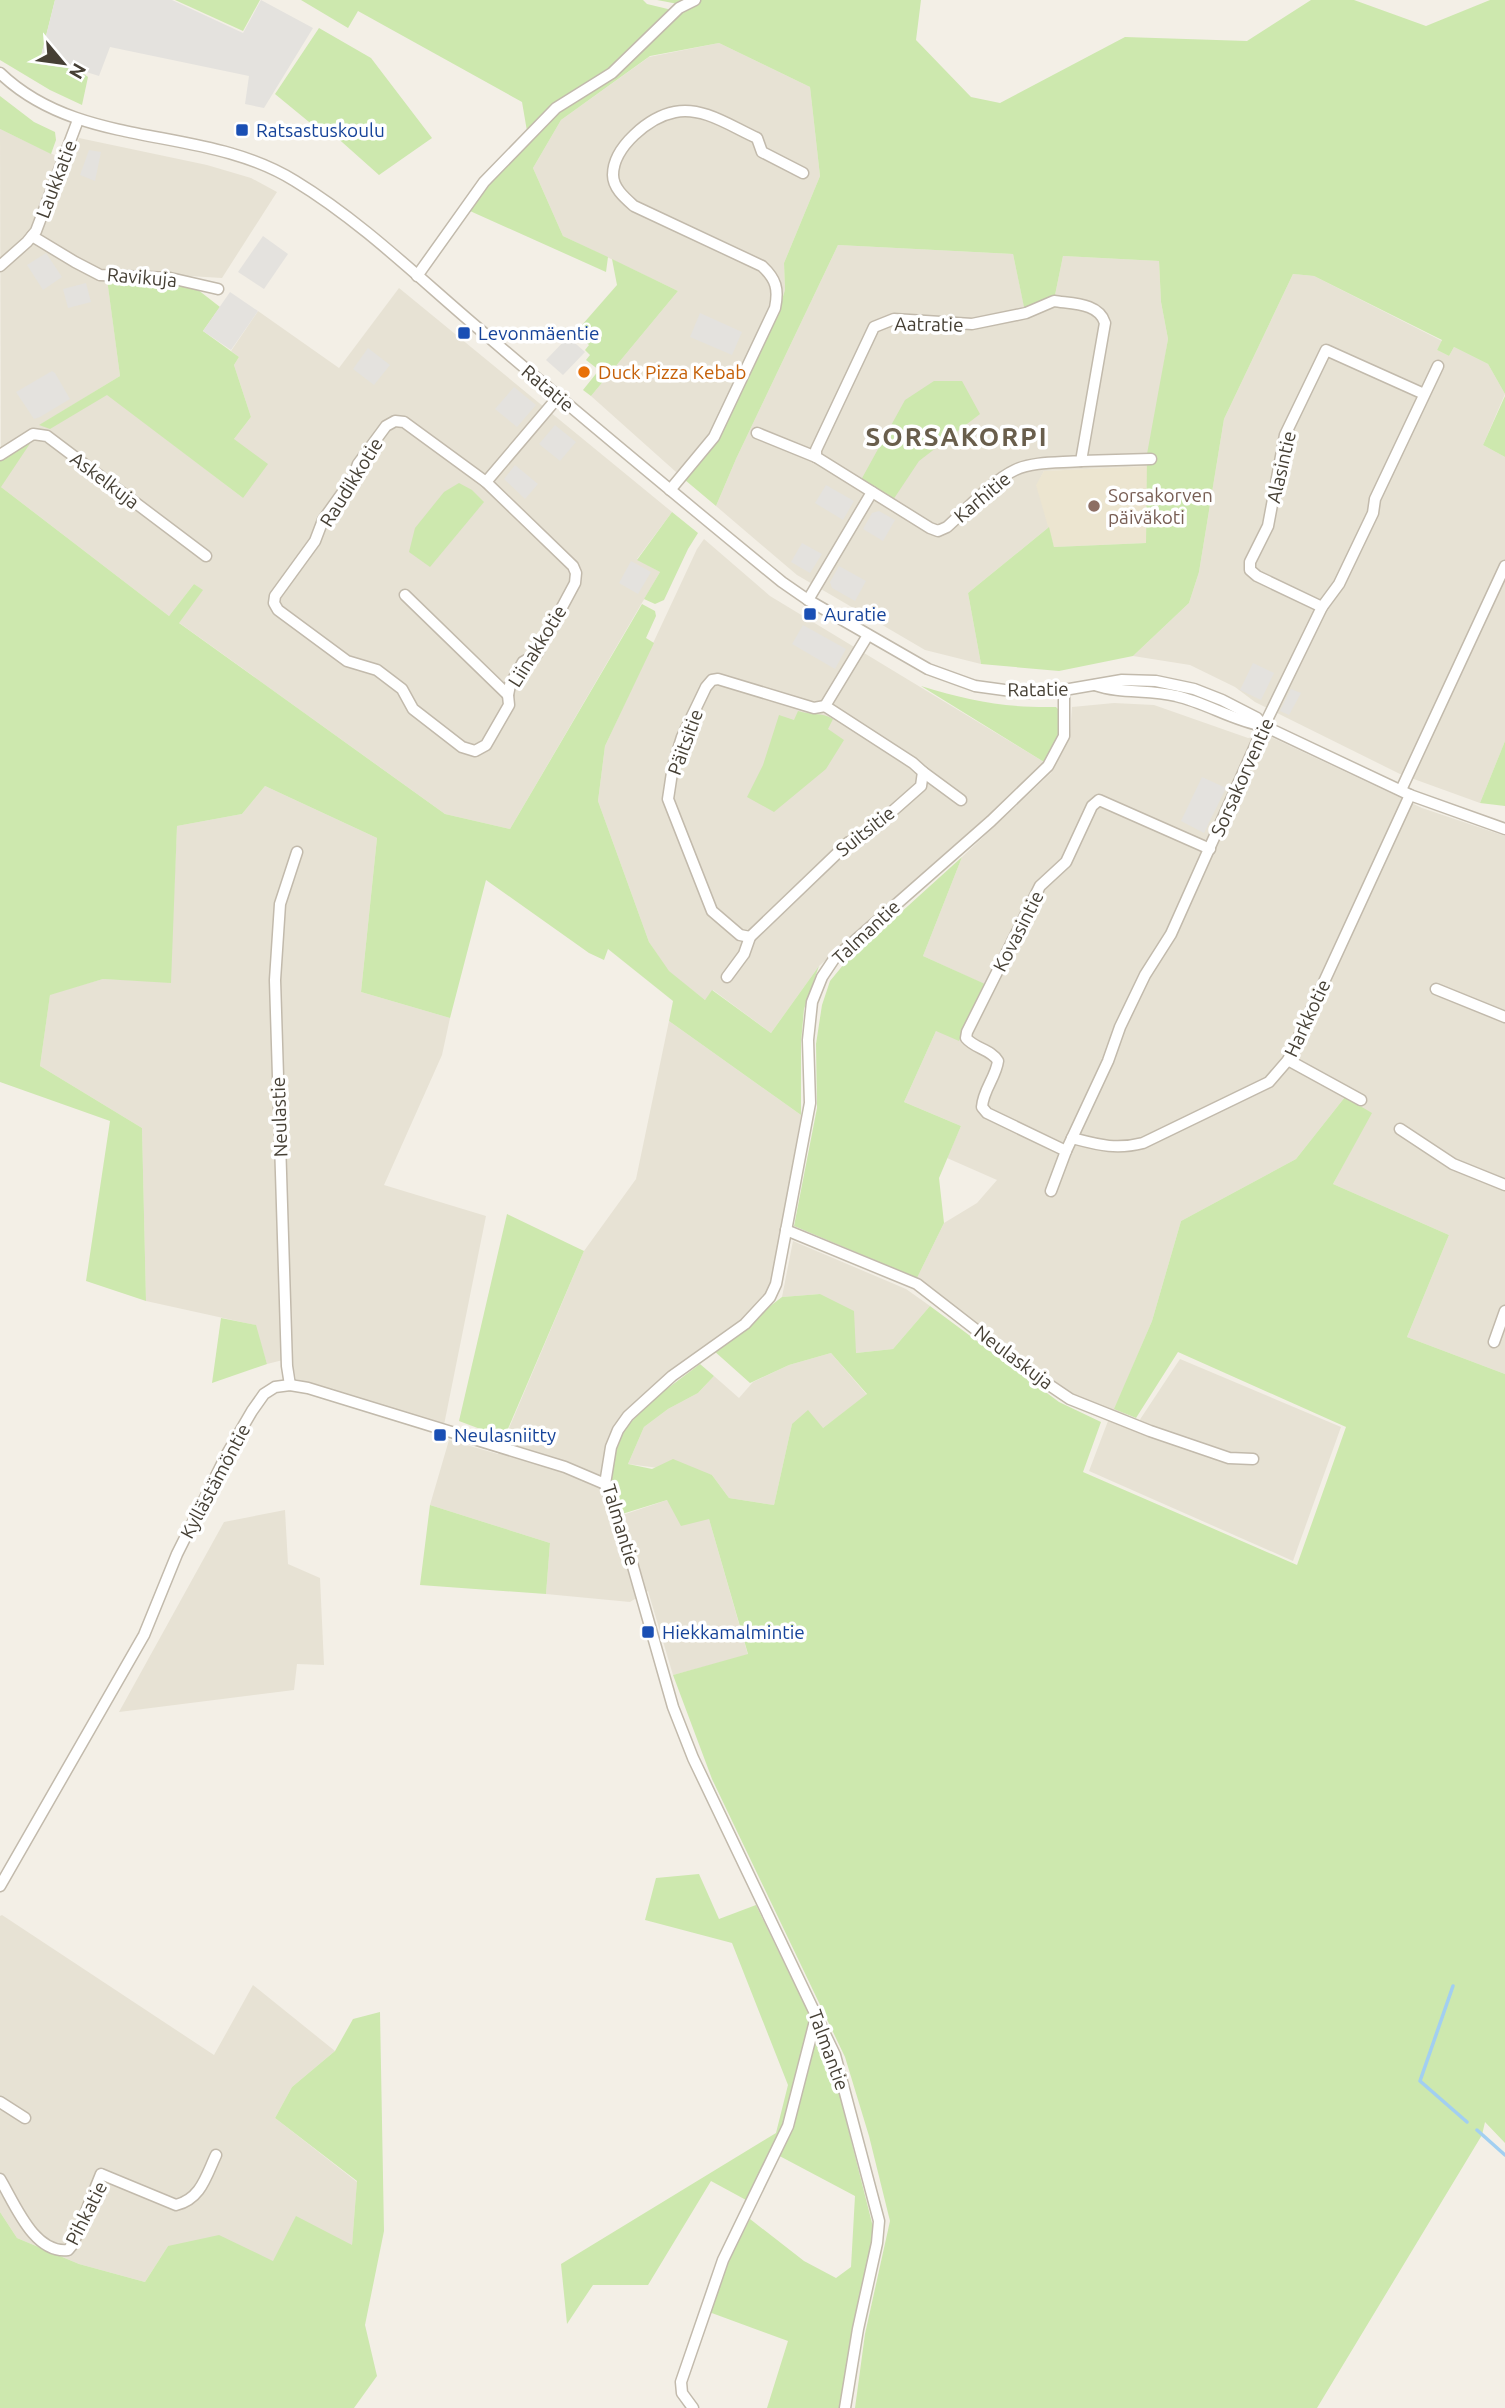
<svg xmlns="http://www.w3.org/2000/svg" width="1505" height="2408" viewBox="0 0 1505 2408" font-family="Ubuntu,sans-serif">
<rect width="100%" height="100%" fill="#f3efe6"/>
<g fill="#e7e2d4">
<polygon points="719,43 810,87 820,176 784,263 785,290 779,309 685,480 591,396 678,291 563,236 533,168 561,120 649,57"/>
<polygon points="0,129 69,162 79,138 207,165 251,178 277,192 222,278 106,271 120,376 40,425 50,428 107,394 243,498 234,439 251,417 234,365 239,357 231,351 258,311 339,368 399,288 672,512 637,559 660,572 510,829 445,814 178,622 202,590 194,584 169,616 1,487"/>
<polygon points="838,245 1013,254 1025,311 1054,300 1063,256 1159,261 1161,302 1168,339 1147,466 1044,471 1037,485 1049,527 968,593 981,664 925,650 797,575 716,506 736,459"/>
<polygon points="1293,274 1314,276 1442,341 1437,350 1449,356 1454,347 1488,364 1505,394 1483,445 1505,457 1505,741 1480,803 1400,774 1255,702 1235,687 1190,665 1133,656 1189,603 1199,572 1224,419"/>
<polygon points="704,539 770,596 1044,762 981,824 819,966 771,1033 713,990 705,1000 668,971 649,942 598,801 605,746 697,549"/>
<polygon points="1114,703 1154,705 1248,738 1267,735 1422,808 1505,836 1505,1374 1407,1337 1449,1235 1333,1184 1371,1113 1345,1097 1296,1159 1181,1221 1152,1321 1115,1408 1139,1421 1180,1359 1341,1427 1293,1561 1089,1471 1108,1421 917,1278 944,1223 977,1203 997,1180 947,1158 961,1126 904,1102 936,1031 984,984 923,956 962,857 1051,773 1070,735 1072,707"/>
<polygon points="265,786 377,838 361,992 450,1018 442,1055 384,1185 486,1216 444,1425 296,1379 291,1358 267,1364 255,1325 146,1301 142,1128 40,1066 50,994 103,979 170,982 177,826 242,814"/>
<polygon points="669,1021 801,1115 772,1283 766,1296 741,1322 675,1368 606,1446 600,1490 611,1519 667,1500 709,1519 748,1655 673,1675 648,1591 630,1602 546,1594 550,1543 430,1505 449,1440 498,1454 584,1251 636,1179"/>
<polygon points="793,1241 906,1289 930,1306 893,1349 856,1353 820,1294 782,1297"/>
<polygon points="831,1353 867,1395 823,1428 792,1424 774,1505 729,1498 712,1475 628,1464 644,1427 668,1409 698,1393 714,1376 739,1398 753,1382 789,1365"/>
<polygon points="285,1510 288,1564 320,1578 324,1665 297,1664 294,1690 119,1712 224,1522"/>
<polygon points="2,1915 214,2055 253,1985 335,2051 292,2087 275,2118 357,2182 352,2245 273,2261 168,2246 145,2282 79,2264 17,2238 0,2212 0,1916"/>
</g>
<polygon fill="#ece5d0" points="1147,466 1146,543 1054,547 1036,485 1044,471"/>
<g fill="#cde8ae">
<polygon points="0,0 55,0 39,64 77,69 88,77 82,105 50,90 0,60"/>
<polygon points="175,0 260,0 243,31"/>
<polygon points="301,0 643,0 647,4 672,10 610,70 527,131 522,102 358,11 348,28"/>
<polygon points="657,0 921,0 916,40 971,97 1000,103 1125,37 1247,41 1311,0 1354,0 1426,26 1490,0 1505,0 1505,394 1488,364 1454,347 1449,356 1437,350 1442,340 1314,276 1293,274 1224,419 1199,572 1189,603 1133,656 1059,671 981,664 968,593 1049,527 1054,547 1146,543 1147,454 1168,339 1161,302 1159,261 1063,256 1054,300 1025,312 1013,254 838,245 736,459 716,506 685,480 779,309 785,290 784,263 820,176 810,87 719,43 650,56 561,120 533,168 563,236 608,257 606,272 470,211 486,184 558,110 614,74 678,4"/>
<polygon points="319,28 371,58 432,138 379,175 324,126 320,131 275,94"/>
<polygon points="0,96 34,122 55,132 56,140 51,154 0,129"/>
<polygon points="612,259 678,291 591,396 583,390 599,370 586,360 590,355 585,350 589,345 575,333 617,285"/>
<polygon points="107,279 170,282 193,286 220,307 203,331 239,357 234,365 251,417 234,439 268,464 243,498 107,395 50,429 39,425 120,376"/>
<polygon points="934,381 962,381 980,414 919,461 893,500 861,480 905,400"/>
<polygon points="1505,396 1505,457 1483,445"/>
<polygon points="33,439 1,487 169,616 194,584 203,590 179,623 445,814 510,829 642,604 655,611 656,616 646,638 654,643 605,746 598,801 649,942 669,971 705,1000 712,990 771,1033 819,966 804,1009 801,1043 801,1115 669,1021 673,1001 608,949 604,960 589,953 486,880 450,1018 361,992 377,838 265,786 242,814 177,826 171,983 103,979 50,995 40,1066 142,1128 146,1301 86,1281 110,1121 0,1082 0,457"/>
<polygon points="459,483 472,490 484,502 430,567 409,552 415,528 444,492"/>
<polygon points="672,512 698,533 688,549 664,600 655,604 644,599 660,572 637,560"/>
<path d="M921 686C970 701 1005 708 1056 707L1059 710C1061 734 1057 741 1044 762Z"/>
<path d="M798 711C811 715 821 712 833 719L828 729 844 740 826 769 774 812 747 797 763 765 779 715 794 720Z"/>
<polygon points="1505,741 1505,806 1480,803"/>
<polygon points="962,857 923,956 985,984 959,1041 936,1031 904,1102 961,1126 939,1178 944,1223 917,1278 794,1226 817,1108 816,1044 822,1005 830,981 844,964"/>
<polygon points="1345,1097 1372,1113 1333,1184 1449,1235 1407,1337 1505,1374 1505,2143 1485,2122 1482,2135 1317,2408 855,2408 865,2334 890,2221 869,2136 845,2057 712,1779 673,1675 748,1654 709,1519 681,1526 667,1500 622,1514 611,1484 616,1450 622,1431 656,1397 700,1364 714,1376 698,1393 668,1409 644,1427 628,1464 652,1469 673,1459 712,1475 729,1498 774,1505 792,1424 808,1410 823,1428 867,1394 831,1353 789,1365 750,1383 713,1350 782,1297 820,1294 854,1311 856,1353 893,1349 930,1306 1059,1402 1101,1422 1083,1472 1297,1565 1346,1427 1178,1352 1136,1418 1114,1409 1152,1321 1181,1221 1296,1159"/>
<polygon points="507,1214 584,1251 504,1438 459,1421"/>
<polygon points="221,1318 256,1325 267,1364 212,1383"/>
<polygon points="430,1505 550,1543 546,1594 420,1585"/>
<polygon points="699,1874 719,1919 756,1905 830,2057 873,2227 868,2264 850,2343 839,2408 767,2408 788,2341 709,2312 728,2262 750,2219 804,2261 836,2278 851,2267 855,2196 772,2152 746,2200 711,2181 648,2285 593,2285 567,2324 561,2264 776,2133 788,2085 732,1943 645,1920 656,1878"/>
<polygon points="380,2012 384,2231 365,2325 377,2376 354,2408 0,2408 0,2212 17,2238 79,2264 145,2282 168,2246 219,2235 273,2261 296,2216 352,2245 357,2181 275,2118 292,2087 335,2051 353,2019"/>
</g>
<g fill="#e4e2de">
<polygon points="55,0 172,0 243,33 261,0 313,28 264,108 245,104 249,76 110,47 99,76 77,69 39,64"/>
<polygon points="89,150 101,152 95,181 80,175"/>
<polygon points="263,236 288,254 264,289 238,272"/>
<polygon points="46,253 62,277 43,290 27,265"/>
<polygon points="86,283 91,302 68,308 63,289"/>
<polygon points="230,292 258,311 231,350 203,331"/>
<polygon points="700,313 742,332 732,355 690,337"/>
<polygon points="568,337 585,352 563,375 546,360"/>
<polygon points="368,348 390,365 374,385 353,369"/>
<polygon points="52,371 55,373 70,399 40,417 34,419 16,392"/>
<polygon points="514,387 536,405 517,427 495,409"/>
<polygon points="555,425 576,442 560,461 539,444"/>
<polygon points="515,465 538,484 525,499 504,479"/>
<polygon points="826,485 854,501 843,520 815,503"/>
<polygon points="879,511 895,520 883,541 863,529 872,513"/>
<polygon points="802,543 822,554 810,573 791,562"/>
<polygon points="631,561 651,572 638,594 619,583"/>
<polygon points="839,566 866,581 855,601 832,588 830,582"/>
<polygon points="803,625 846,649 835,669 792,644"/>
<polygon points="1253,663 1274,673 1261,700 1240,690"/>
<polygon points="1291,689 1301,693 1289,715 1280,711"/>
<polygon points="1202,777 1226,788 1204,833 1181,821"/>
</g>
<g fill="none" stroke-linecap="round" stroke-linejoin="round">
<g stroke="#a2cff1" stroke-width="3.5">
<polyline points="1453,1986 1420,2081 1467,2122"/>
<polyline points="1477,2130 1505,2155"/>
</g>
<g stroke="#c2baac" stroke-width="13">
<g id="minor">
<path d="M0 73C81 151 204 124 295 181 364 223 423 282 485 334 583 418 682 500 782 582L808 600 928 669 975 686 1026 693 1064 690 1122 680 1156 681 1194 689 1222 700 1257 718 1264 726"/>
<polyline points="32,236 75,262 100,275 170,278 218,289"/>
<polyline points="0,266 27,242 36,231 78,120"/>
<polyline points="417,276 484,182 556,108 612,73 679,8 695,0"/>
<path d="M1054 301C1073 304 1099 303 1105 323L1081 461C1061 463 1034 461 1015 470 993 480 965 511 947 527L938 531 930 528 816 457V450L874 327 894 319 972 324 1026 313Z"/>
<polygon points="395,421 404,422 486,482 573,566 576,573 575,583 537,654 523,662 510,685 508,695 509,705 486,745 475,751 462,747 413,709 402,689 377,670 347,661 278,610 274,603 275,596 315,541 323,520 353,478 358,464 386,426"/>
<polyline points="757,433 816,457"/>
<polyline points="0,455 33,434 47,436 206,556"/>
<polyline points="1081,461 1151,459"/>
<polyline points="486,482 559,396"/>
<path d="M670 490 714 437 775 308C779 289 776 279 762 266L634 206C625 198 613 188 613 175 613 147 649 117 675 112 703 106 732 127 757 138L762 152 803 173"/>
<polyline points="405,595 508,695"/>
<polyline points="808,600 872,492"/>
<polyline points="1322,607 1257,576 1250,570 1250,562 1268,526 1285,435 1326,350 1424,394"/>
<path d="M1095 685C1121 694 1150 689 1176 696 1207 703 1233 721 1264 726L1410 795 1505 829"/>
<polyline points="825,706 868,635"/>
<polyline points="923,772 961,800"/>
<polyline points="1401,790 1505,566"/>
<polyline points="750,937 740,935 712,911 668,799 673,766 682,737 706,687 712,680 718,679 814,708 825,706"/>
<polyline points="727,977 744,954 750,937 849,842 861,839 921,786 923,772 913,763 825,706"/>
<polyline points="1436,989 1505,1017"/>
<polyline points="1288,1060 1361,1100"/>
<polyline points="1400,1129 1453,1164 1505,1185"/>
<path d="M1072 1138C1099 1145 1116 1150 1143 1143L1269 1082 1288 1060 1410 795"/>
<path d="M1066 1151 987 1113 982 1107C983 1090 996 1077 998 1061 991 1049 975 1049 966 1038L967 1032 1040 886 1066 862 1092 806 1099 800 1210 849"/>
<polyline points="1051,1191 1066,1151 1108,1061 1120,1027 1145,975 1171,934 1264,726 1322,607 1339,584 1373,513 1375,499 1438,366"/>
<polyline points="786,1230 917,1284 1033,1374 1070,1399 1150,1431 1229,1458 1253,1459"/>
<polyline points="1494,1342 1505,1311"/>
<polyline points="290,1385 287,1366 275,980 280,904 297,852"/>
<polyline points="0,1886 144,1635 177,1554 227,1454 252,1411 264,1394 275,1387 290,1385 308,1388 565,1467 605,1484"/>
<polyline points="0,2102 25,2118"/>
<path d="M0 2179C15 2204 34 2254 68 2250L73 2244 101 2174 176 2205C201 2199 206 2176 216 2155"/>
<polyline points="693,2408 682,2393 681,2382 723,2260 788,2126 817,2013"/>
<polyline points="845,2408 858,2329 877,2243 879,2221 835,2055 693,1758 673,1707 628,1549 605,1484 611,1447 618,1430 628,1416 672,1376 745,1324 770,1297 776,1284 810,1103 808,1040 812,1002 822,977 834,959 991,821 1048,766 1064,736 1064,690"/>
</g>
</g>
<use href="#minor" stroke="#fff" stroke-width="10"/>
</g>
<g fill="#1a4fb4" stroke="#fff" stroke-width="2.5">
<rect x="235" y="123" width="14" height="14" rx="3.5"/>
<rect x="457" y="326" width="14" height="14" rx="3.5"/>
<rect x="803" y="607" width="14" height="14" rx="3.5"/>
<rect x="433" y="1428" width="14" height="14" rx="3.5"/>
<rect x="641" y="1625" width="14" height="14" rx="3.5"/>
</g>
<circle fill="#e8710a" stroke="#fff" stroke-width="2.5" cx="584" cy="372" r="7"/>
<circle fill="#8d6e63" stroke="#fff" stroke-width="2.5" cx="1094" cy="506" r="7"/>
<g text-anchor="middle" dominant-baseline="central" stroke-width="7" stroke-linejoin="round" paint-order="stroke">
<g font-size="19" fill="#164399" stroke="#fff" text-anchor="start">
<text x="256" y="130">Ratsastuskoulu</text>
<text x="478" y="333">Levonmäentie</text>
<text x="824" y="614">Auratie</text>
<text x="454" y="1435">Neulasniitty</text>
<text x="662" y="1632">Hiekkamalmintie</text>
</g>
<g font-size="19" fill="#464035" stroke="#fff">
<text transform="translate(56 179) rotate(-69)">Laukkatie</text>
<text transform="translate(142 277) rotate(5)">Ravikuja</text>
<text transform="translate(929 324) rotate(1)">Aatratie</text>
<text transform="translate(548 388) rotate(40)">Ratatie</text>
<text transform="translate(1281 467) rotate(-77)">Alasintie</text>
<text transform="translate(105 480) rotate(37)">Askelkuja</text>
<text transform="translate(351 482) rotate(-58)">Raudikkotie</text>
<text transform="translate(982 497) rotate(-40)">Karhitie</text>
<text transform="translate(537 646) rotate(-58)">Liinakkotie</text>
<text transform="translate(1038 689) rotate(-1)">Ratatie</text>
<text transform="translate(685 742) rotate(-70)">Päitsitie</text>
<text transform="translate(1242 777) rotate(-66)">Sorsakorventie</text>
<text transform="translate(865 831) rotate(-38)">Suitsitie</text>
<text transform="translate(1018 931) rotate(-63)">Kovasintie</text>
<text transform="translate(866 932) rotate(-43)">Talmantie</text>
<text transform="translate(1307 1018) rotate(-65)">Harkkotie</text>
<text transform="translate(279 1117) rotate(-92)">Neulastie</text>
<text transform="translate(1014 1357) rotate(37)">Neulaskuja</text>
<text transform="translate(215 1481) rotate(-62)">Kyllästämöntie</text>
<text transform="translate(621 1525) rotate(73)">Talmantie</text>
<text transform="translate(829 2050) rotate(70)">Talmantie</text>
<text transform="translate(86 2213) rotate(-63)">Pihkatie</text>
</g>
<g font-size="19" fill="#c56008" stroke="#fff" text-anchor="start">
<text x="598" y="372">Duck Pizza Kebab</text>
</g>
<g font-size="19" fill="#785e54" stroke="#fff" text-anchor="start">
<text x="1108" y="495">Sorsakorven<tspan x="1108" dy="22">päiväkoti</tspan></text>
</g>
<g font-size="26" font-weight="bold" letter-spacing="2" fill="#695e4c" stroke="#fff">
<text x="957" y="436">SORSAKORPI</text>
</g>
</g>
<g transform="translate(63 63) rotate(119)" stroke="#ffffff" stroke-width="5" paint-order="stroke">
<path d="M0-5L12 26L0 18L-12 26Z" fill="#464035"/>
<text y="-10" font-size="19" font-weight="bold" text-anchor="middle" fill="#464035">N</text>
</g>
</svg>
